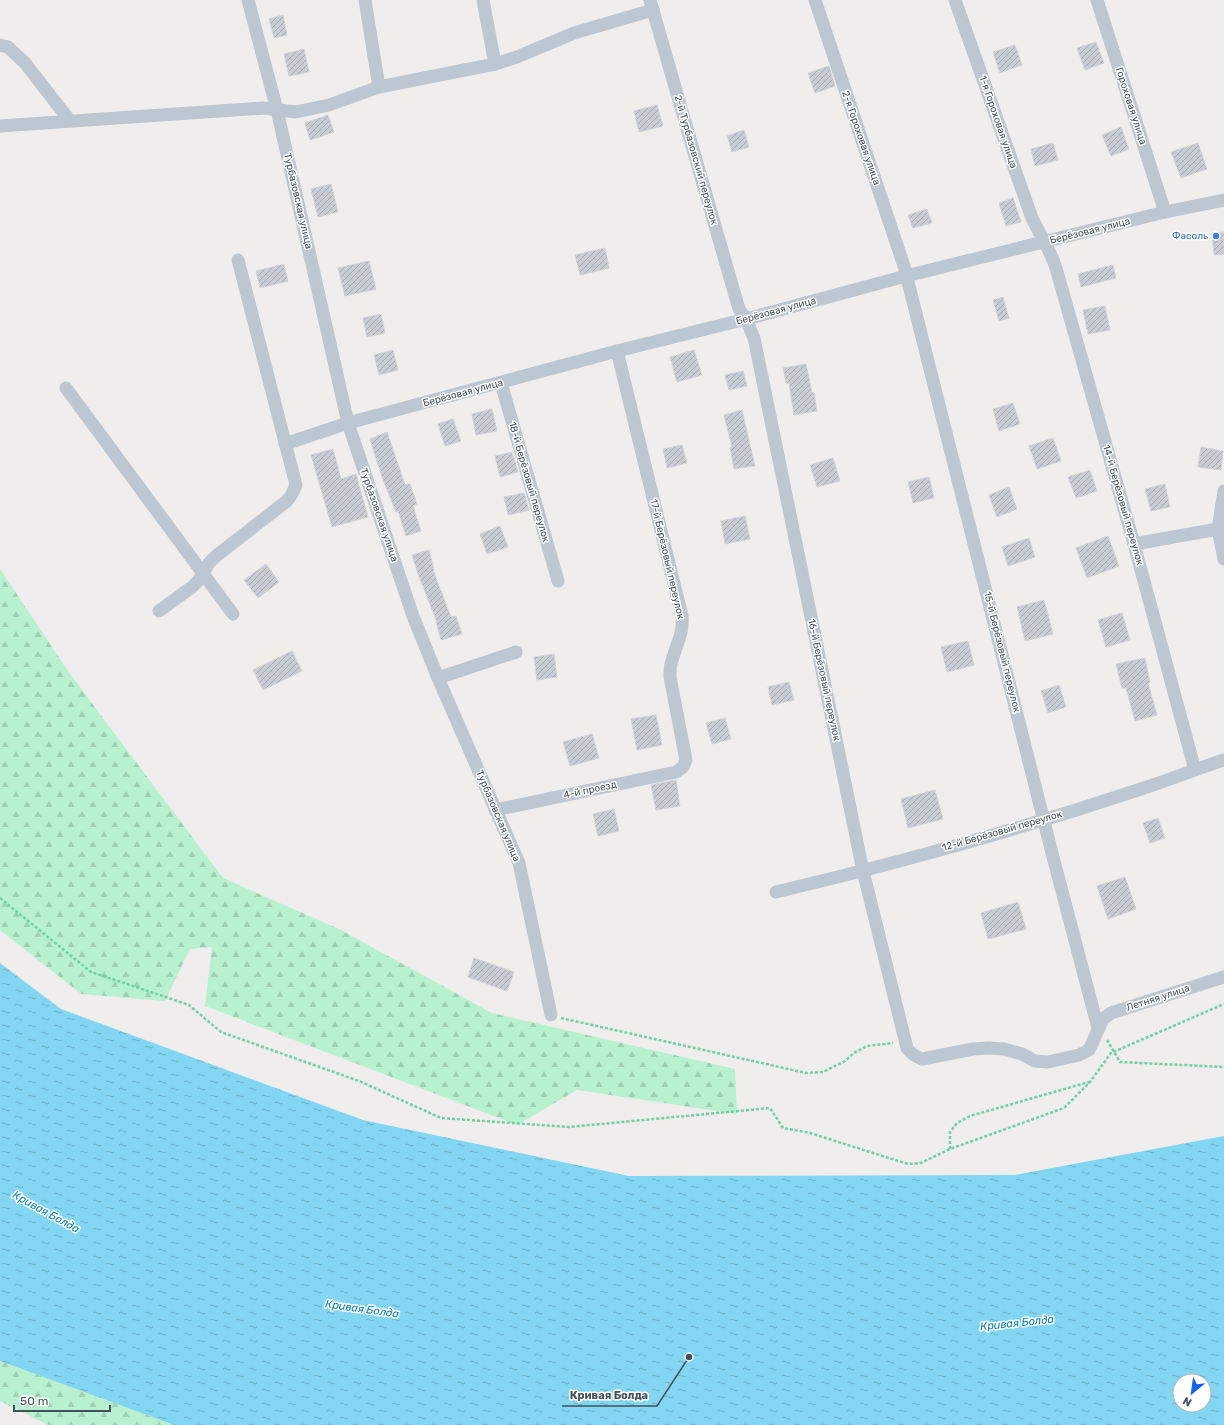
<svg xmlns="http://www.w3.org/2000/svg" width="1224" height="1425" viewBox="0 0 1224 1425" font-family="Rubik,sans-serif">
<defs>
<pattern id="forest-firs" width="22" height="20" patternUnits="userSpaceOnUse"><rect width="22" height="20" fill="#b8f1d0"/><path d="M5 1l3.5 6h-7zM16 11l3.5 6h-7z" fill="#9fd0b5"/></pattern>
<pattern id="water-ripples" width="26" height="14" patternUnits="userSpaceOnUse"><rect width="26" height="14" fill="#82d6f1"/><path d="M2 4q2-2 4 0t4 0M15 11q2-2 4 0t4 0" fill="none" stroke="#6cb0c6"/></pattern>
<pattern id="building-hatch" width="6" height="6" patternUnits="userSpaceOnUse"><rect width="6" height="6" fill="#c9ccd3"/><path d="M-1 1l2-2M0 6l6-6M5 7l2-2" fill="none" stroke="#a5a8ae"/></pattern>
</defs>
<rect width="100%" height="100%" fill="#f0eded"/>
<g fill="url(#forest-firs)">
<polygon points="0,569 70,674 223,878 339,929 492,1013 735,1069 737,1114 577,1090 517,1125 205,1006 212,947 190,949 165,1001 81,994 0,930"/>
<polygon points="0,1361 174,1425 48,1425 0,1401"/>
</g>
<path fill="url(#water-ripples)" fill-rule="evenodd" d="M0 963 61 1009 363 1120 629 1176 1015 1175 1224 1136V1425H174L0 1361ZM1180 1381H1204V1405H1180Z"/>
<g fill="url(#building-hatch)" stroke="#d1d3d9">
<polygon points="283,15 287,35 274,38 269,19"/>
<polygon points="1096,42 1104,63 1085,70 1077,48"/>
<polygon points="1015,45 1022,65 1000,73 993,52"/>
<polygon points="304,49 309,72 289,76 284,54"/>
<polygon points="829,66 835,86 815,93 808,73"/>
<polygon points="657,105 663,126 639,132 634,111"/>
<polygon points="328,115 334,132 310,140 305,123"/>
<polygon points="1121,127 1129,149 1111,156 1102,135"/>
<polygon points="744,130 749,147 732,152 727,136"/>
<polygon points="1053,143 1058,160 1035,166 1031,149"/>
<polygon points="1198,143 1207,169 1181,178 1171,152"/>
<polygon points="331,184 338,212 318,217 311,189"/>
<polygon points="1013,198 1021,222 1006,226 999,203"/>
<polygon points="927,209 932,223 913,228 908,215"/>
<polygon points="1224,232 1224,254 1214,255 1212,233"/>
<polygon points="605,248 609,268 580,275 575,255"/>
<polygon points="369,261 376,289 345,296 338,268"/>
<polygon points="284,264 288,281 260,288 256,271"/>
<polygon points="1113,265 1116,278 1081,287 1078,274"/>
<polygon points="1003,297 1009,318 999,321 993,300"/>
<polygon points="1105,306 1110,330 1088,334 1083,310"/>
<polygon points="381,314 385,333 367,337 363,318"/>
<polygon points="393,350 398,370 379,375 374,355"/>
<polygon points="694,350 702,375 677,382 670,357"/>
<polygon points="806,364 812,393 814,392 817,411 794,415 789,383 786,383 783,368"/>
<polygon points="743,371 747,386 729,390 725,375"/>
<polygon points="1013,403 1020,424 999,431 993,409"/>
<polygon points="492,409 497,431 476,435 472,414"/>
<polygon points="742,410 755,466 734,469 730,447 732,447 724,415"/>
<polygon points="453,419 461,441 445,446 438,424"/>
<polygon points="387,432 405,485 410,484 417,504 413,506 421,531 406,536 398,511 396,512 383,480 370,439"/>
<polygon points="1053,438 1061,461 1037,469 1029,446"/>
<polygon points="682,445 687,463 667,468 663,449"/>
<polygon points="1201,447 1223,451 1221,470 1198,467"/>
<polygon points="333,449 341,479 356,474 368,517 332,527 311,455"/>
<polygon points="512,452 518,472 500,477 495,456"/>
<polygon points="833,458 840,481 817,487 810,465"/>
<polygon points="1090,470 1097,491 1076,498 1068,477"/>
<polygon points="929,477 934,498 913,503 908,482"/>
<polygon points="1165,484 1170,507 1151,511 1145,489"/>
<polygon points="1009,487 1017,509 997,517 989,495"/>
<polygon points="524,493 529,510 508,515 504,497"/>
<polygon points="745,516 750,539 725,544 721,521"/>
<polygon points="500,526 508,547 487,554 480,534"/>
<polygon points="1108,536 1119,566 1087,578 1076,548"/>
<polygon points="1029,538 1035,557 1008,566 1002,547"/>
<polygon points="429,550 434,570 433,570 451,617 456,616 462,634 441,640 436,622 437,622 418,574 412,555"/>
<polygon points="266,564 279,582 258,598 244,580"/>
<polygon points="1044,600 1053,634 1025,641 1017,607"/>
<polygon points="1122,613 1130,640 1106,647 1098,620"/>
<polygon points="968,641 974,665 947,672 941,647"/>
<polygon points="292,651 302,671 263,690 253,670"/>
<polygon points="554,654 557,677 537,680 534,657"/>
<polygon points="1145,658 1150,682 1148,683 1157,715 1135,721 1126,688 1122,688 1116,664"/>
<polygon points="789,682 794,700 772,705 768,687"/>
<polygon points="1059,685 1066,707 1048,713 1041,691"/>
<polygon points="656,715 662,745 637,750 631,719"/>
<polygon points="725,718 731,739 712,744 706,723"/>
<polygon points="592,734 599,758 570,766 563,742"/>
<polygon points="676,780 680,806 656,810 651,785"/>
<polygon points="935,790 943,819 908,828 901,799"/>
<polygon points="614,809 619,831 598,836 593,814"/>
<polygon points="1158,818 1165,838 1150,843 1143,823"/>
<polygon points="1125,877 1136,909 1108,919 1097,886"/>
<polygon points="1018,902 1026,929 988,939 981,913"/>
<polygon points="474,958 514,972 507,991 468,977"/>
</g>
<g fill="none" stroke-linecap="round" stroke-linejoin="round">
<g stroke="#6ed1a4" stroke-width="2.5" stroke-dasharray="3 2" stroke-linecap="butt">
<polyline points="0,898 91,972 189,1005 221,1032 359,1081 441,1118 569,1127 770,1108 783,1128 810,1133 908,1164 921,1163 950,1149 1064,1108 1090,1082 1111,1053 1224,1004"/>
<polyline points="561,1018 806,1073 823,1072 845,1061 854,1053 867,1046 893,1043"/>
<polyline points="1107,1040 1120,1062 1224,1067"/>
<polyline points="950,1149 950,1132 957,1123 970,1116 1089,1082"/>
</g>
<g stroke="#bdc7d1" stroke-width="13">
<polyline points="248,0 277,110 348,423 413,616 438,678 519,863 551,1015"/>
<polyline points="365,0 379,87"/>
<polyline points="483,0 495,64"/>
<path d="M650 0 739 309 746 319 754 338 863 871 907 1048C911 1054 915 1056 922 1059L973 1049 989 1048 1004 1049 1022 1054 1035 1061 1048 1062 1079 1055 1089 1050 1103 1019 1111 1013 1224 977"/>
<polyline points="815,0 904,266 1053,857 1098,1028"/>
<path d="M955 0 1032 218C1040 235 1050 249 1056 268L1134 544 1195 770"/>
<polyline points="1097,0 1165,212"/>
<polyline points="0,45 8,47 25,63 70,121"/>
<polyline points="0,126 263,108 296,112 329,105 379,87 495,64 517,57 574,33 653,10"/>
<polyline points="501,383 558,581"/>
<polyline points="66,388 233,614"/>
<polyline points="285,444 348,423 617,351 746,319 906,276 1165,212 1224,200"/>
<polyline points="1224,491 1218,529 1224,559"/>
<polyline points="1134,544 1218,529"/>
<polyline points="159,611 192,587 199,580 209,563 216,556 287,501 292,494 296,485 238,260"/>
<polyline points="438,678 516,652"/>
<path d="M495 810 676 772 683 767 686 760 670 677C670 672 670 668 671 664 675 647 684 634 682 616L617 351"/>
<path d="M776 892C899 863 1021 829 1141 789 1169 780 1196 769 1224 760"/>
</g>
</g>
<circle fill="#3f7fe0" stroke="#fff" stroke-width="1.5" cx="1216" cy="236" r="4"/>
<g text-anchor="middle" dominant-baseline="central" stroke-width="3" stroke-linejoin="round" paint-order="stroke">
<g font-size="10" fill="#44505c" stroke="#fff">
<text transform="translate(1131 106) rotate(72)">Гороховая улица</text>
<text transform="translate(998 122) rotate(71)">1-я Гороховая улица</text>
<text transform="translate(861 138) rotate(71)">2-я Гороховая улица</text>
<text transform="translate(696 160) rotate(74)">2-й Турбазовский переулок</text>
<text transform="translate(298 201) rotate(77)">Турбазовская улица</text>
<text transform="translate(1090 231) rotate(-14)">Берёзовая улица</text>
<text transform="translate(776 311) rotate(-15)">Берёзовая улица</text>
<text transform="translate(463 393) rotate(-15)">Берёзовая улица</text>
<text transform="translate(529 482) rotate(74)">18-й Берёзовый переулок</text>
<text transform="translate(1123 505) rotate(74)">14-й Берёзовый переулок</text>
<text transform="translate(379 515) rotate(71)">Турбазовская улица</text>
<text transform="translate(667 559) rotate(77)">17-й Берёзовый переулок</text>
<text transform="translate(1002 652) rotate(76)">15-й Берёзовый переулок</text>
<text transform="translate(824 680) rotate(78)">16-й Берёзовый переулок</text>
<text transform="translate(590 790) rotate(-12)">4-й проезд</text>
<text transform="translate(498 816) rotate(67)">Турбазовская улица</text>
<text transform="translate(1002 831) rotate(-16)">12-й Берёзовый переулок</text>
<text transform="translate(1158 998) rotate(-18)">Летняя улица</text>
</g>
<g font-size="10" fill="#366cbe" stroke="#fff" text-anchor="end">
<text x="1208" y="236">Фасоль</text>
</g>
<g font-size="11" font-style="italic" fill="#057fa7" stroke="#fff">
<text transform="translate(46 1212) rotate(29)">Кривая Болда</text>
<text transform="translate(362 1309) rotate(8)">Кривая Болда</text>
<text transform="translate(1017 1323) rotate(-6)">Кривая Болда</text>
</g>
</g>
<path fill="none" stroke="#44505c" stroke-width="1.5" d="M689 1357L657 1406H562"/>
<circle fill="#44505c" stroke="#fff" stroke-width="1.5" cx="689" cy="1357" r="4"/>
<g font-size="11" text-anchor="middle" font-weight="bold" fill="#44505c" stroke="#fff" stroke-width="3" stroke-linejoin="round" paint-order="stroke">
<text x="609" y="1399">Кривая Болда</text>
</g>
<g transform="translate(1192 1393) rotate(209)"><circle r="19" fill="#ffffff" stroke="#b4b9be"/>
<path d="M0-3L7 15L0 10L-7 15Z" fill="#0e66e9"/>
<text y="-6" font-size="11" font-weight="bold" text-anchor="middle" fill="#44505c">N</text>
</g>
<path d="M14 1405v6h96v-6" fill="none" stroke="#44505c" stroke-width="2"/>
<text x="20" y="1405" font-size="12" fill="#44505c" stroke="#ffffff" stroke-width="3" paint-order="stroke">50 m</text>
</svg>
